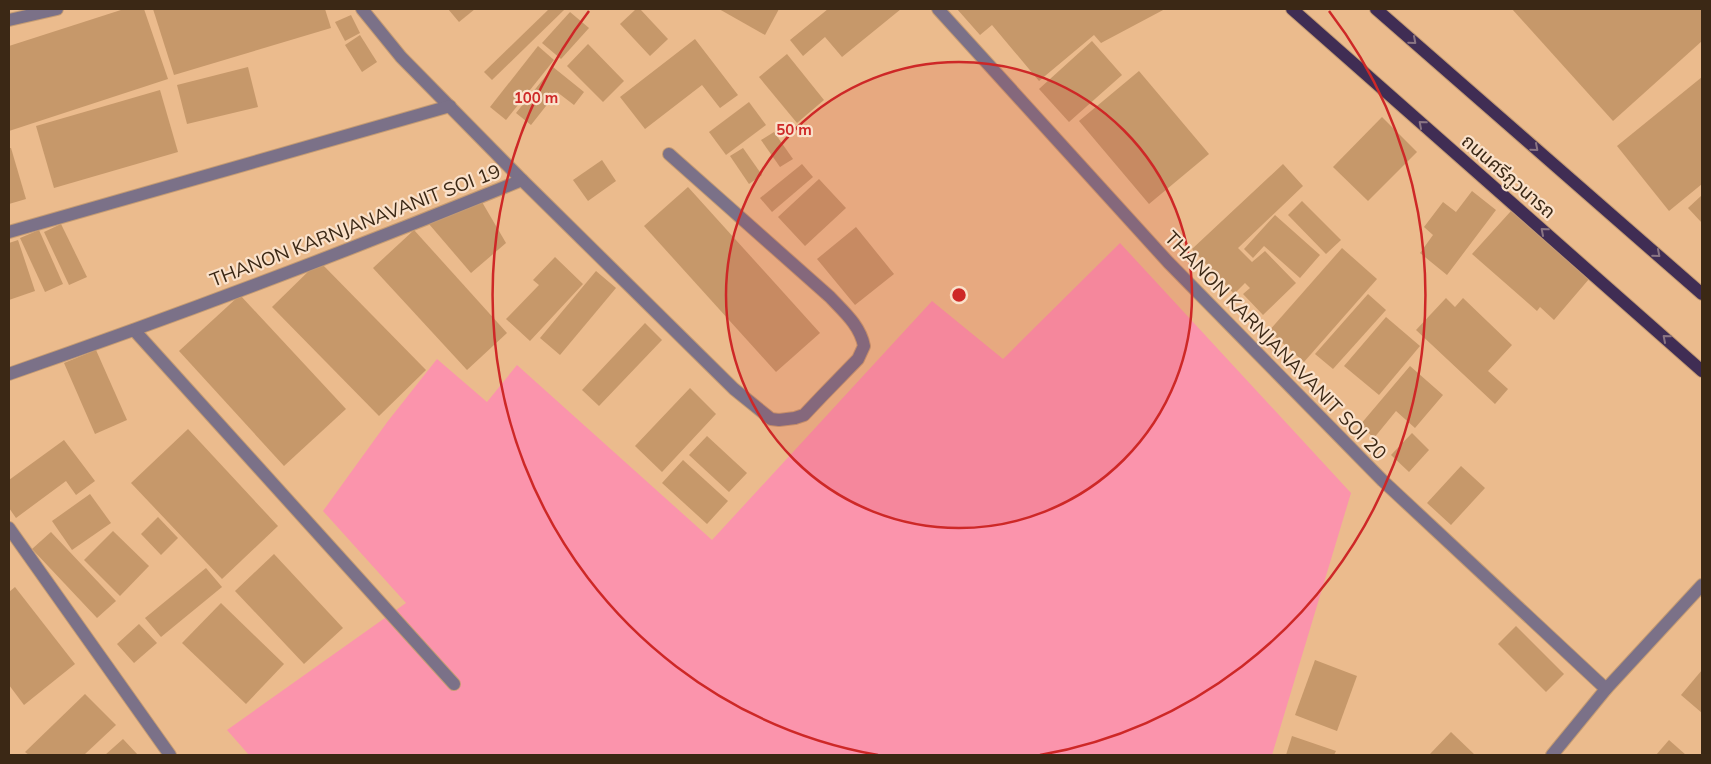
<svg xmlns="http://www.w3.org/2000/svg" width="1711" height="764" viewBox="0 0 1711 764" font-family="Mulish,'Noto Sans Thai',sans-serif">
<rect width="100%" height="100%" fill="#ebbb8d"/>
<polygon fill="#fb94ac" points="1120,243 1351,493 1272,755 249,755 227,730 406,603 323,511 388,421 437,359 487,402 517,365 712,540 932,301 1003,359"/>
<g fill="#c6986a">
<polygon points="124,9 144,9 168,79 9,131 9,46"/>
<polygon points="153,9 325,9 331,28 174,75"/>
<polygon points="448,9 475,9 459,22"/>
<polygon points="549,9 565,9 492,80 484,72"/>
<polygon points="636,9 640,9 668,39 650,56 620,24"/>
<polygon points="719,9 779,9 765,35"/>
<polygon points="828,9 901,9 842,57 825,37 803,56 790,40"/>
<polygon points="957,9 1165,9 1101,43 1094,35 1039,81 992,25 980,35"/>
<polygon points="1512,9 1702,9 1702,41 1613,121"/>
<polygon points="570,12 589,28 561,59 542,43"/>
<polygon points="351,15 360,33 345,41 335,22"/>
<polygon points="360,35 377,62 362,72 345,45"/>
<polygon points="695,39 738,95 720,108 702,85 645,129 620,97"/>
<polygon points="1092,41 1122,75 1069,122 1039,89"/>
<polygon points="588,44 624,81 603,102 567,66"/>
<polygon points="538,46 554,60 506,120 490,107"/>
<polygon points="787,54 824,100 797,123 759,77"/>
<polygon points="248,67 258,107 187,124 177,85"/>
<polygon points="553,67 584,92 574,105 557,92 531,125 516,113"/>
<polygon points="1139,71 1209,154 1149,204 1079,121"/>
<polygon points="1702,77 1702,184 1669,211 1617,146"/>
<polygon points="160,90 178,152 54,188 36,126"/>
<polygon points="749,102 766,125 726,155 709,132"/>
<polygon points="1382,117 1417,152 1368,201 1333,167"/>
<polygon points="774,132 793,159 780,167 761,140"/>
<polygon points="9,148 11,148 26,199 9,204"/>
<polygon points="743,148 762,175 749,184 730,156"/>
<polygon points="602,160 616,181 588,201 573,180"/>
<polygon points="802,164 813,177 772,212 760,198"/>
<polygon points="1283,164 1303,186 1238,248 1252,262 1265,251 1296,283 1263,315 1243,294 1250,288 1245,283 1234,294 1192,249"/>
<polygon points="819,179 846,208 805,246 778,217"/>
<polygon points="688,187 820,333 776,372 644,226"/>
<polygon points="1472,191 1496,210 1447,275 1420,253 1433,235 1424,227 1443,202 1456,212"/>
<polygon points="1702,195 1702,223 1688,208"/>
<polygon points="1302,201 1341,240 1326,254 1288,215"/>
<polygon points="482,202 506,243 471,273 429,224"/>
<polygon points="1511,211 1589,279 1554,320 1540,307 1537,311 1472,254"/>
<polygon points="1275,215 1320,255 1300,278 1264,246 1253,258 1244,249"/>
<polygon points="61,224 87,277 69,285 44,232"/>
<polygon points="856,227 894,274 855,305 817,259"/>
<polygon points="39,230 63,284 45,292 20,238"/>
<polygon points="414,230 507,333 467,370 373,268"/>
<polygon points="18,240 35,291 9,300 9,243"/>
<polygon points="1342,248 1377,279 1304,362 1269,331"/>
<polygon points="555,257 583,284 530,341 506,319 539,285 533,280"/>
<polygon points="319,261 426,370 379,416 272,307"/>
<polygon points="596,271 616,288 560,355 540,338"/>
<polygon points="1368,294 1386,310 1333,369 1315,354"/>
<polygon points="240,295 346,409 284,466 179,351"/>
<polygon points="1446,298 1455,307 1463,298 1512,345 1488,371 1508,389 1495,404 1416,330"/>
<polygon points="1386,317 1420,346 1379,395 1344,366"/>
<polygon points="645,323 662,340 599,406 582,390"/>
<polygon points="96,350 127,420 95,434 64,363"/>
<polygon points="1410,366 1443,395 1415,428 1396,411 1374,438 1360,425"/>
<polygon points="690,388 716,414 662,472 635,446"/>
<polygon points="188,429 278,526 222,579 131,483"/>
<polygon points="1412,433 1429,450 1409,472 1391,455"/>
<polygon points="707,436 747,473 729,492 689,455"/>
<polygon points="64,440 95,481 76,495 66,481 16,518 9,508 9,480"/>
<polygon points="683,460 728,501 707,524 662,483"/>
<polygon points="1461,466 1485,488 1451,525 1427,503"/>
<polygon points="90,494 111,523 72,550 52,521"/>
<polygon points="158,517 178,538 161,555 141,534"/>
<polygon points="113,531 149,566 120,596 84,560"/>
<polygon points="51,532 116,601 97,618 32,549"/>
<polygon points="274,554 343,628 304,664 235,591"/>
<polygon points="206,568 222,587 161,637 145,618"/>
<polygon points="15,587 75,664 24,705 9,685 9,592"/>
<polygon points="221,603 284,664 246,704 182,643"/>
<polygon points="139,624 157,643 134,663 117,644"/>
<polygon points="1516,626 1564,674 1546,692 1498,644"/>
<polygon points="1315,660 1357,676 1337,731 1295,715"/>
<polygon points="1702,670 1702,713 1681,695"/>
<polygon points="85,694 116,725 84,755 29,755 25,752"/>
<polygon points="1451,732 1475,755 1429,755"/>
<polygon points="1292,736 1336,751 1334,755 1286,755"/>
<polygon points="123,739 138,755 105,755"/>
<polygon points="1669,740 1686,755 1656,755"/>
</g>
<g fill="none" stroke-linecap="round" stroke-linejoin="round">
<g stroke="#c49b73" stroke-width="14">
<g id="minor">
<path d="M362 9 401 57 522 180 734 389 771 419 779 420 795 418 804 415 823 395 858 359 864 346C860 325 843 311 830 297L669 154"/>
<polyline points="938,9 1168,262 1383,481 1606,689"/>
<polyline points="9,20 57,9"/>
<polyline points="9,232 450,106"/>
<polyline points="134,330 454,684"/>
<path d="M9 374C182 314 353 249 522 180"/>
<polyline points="9,528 170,755"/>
<polyline points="1552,755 1606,689 1702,585"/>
</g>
</g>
<g stroke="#c49b73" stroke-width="14">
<g id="major">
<polyline points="1292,9 1702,371"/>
<polyline points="1376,9 1702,294"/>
</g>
</g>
<use href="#minor" stroke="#7b7188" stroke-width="12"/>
<use href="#major" stroke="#402d54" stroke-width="12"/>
</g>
<defs><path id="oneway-chevron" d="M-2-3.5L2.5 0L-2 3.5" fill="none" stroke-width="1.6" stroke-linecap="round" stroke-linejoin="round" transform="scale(1.25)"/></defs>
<g stroke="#8a7583">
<use href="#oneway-chevron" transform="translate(1413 41) rotate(41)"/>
<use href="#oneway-chevron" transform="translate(1422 124) rotate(-139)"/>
<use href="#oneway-chevron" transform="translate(1535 148) rotate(41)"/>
<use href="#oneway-chevron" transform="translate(1544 231) rotate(-139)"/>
<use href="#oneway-chevron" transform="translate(1657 254) rotate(41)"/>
<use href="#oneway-chevron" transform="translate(1666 338) rotate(-139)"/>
</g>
<circle cx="959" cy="295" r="233" fill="#ce2827" fill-opacity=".12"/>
<g fill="none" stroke="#ce2827" stroke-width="2.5">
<circle cx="959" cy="295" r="233"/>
<path d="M878 755A467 467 0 0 1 589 11M1329 11A467 467 0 0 1 1040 755"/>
</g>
<g text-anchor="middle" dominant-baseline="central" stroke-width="4.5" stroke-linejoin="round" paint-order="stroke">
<g font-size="19" fill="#3b2815" stroke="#fae1ca">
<text transform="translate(1509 176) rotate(41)">ถนนศรีภูวนารถ</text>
<text transform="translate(355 225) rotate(-21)">THANON KARNJANAVANIT SOI 19</text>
<text transform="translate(1276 345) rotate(46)">THANON KARNJANAVANIT SOI 20</text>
</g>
</g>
<circle cx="959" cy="295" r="8" fill="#ce2827" stroke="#fae1ca" stroke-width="2.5"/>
<g font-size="15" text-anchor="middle" font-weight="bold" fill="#ce2827" stroke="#fae1ca" stroke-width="4.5" stroke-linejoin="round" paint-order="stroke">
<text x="536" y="103">100 m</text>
<text x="794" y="135">50 m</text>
</g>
<rect width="1711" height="764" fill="none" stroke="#3b2815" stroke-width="20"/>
</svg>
